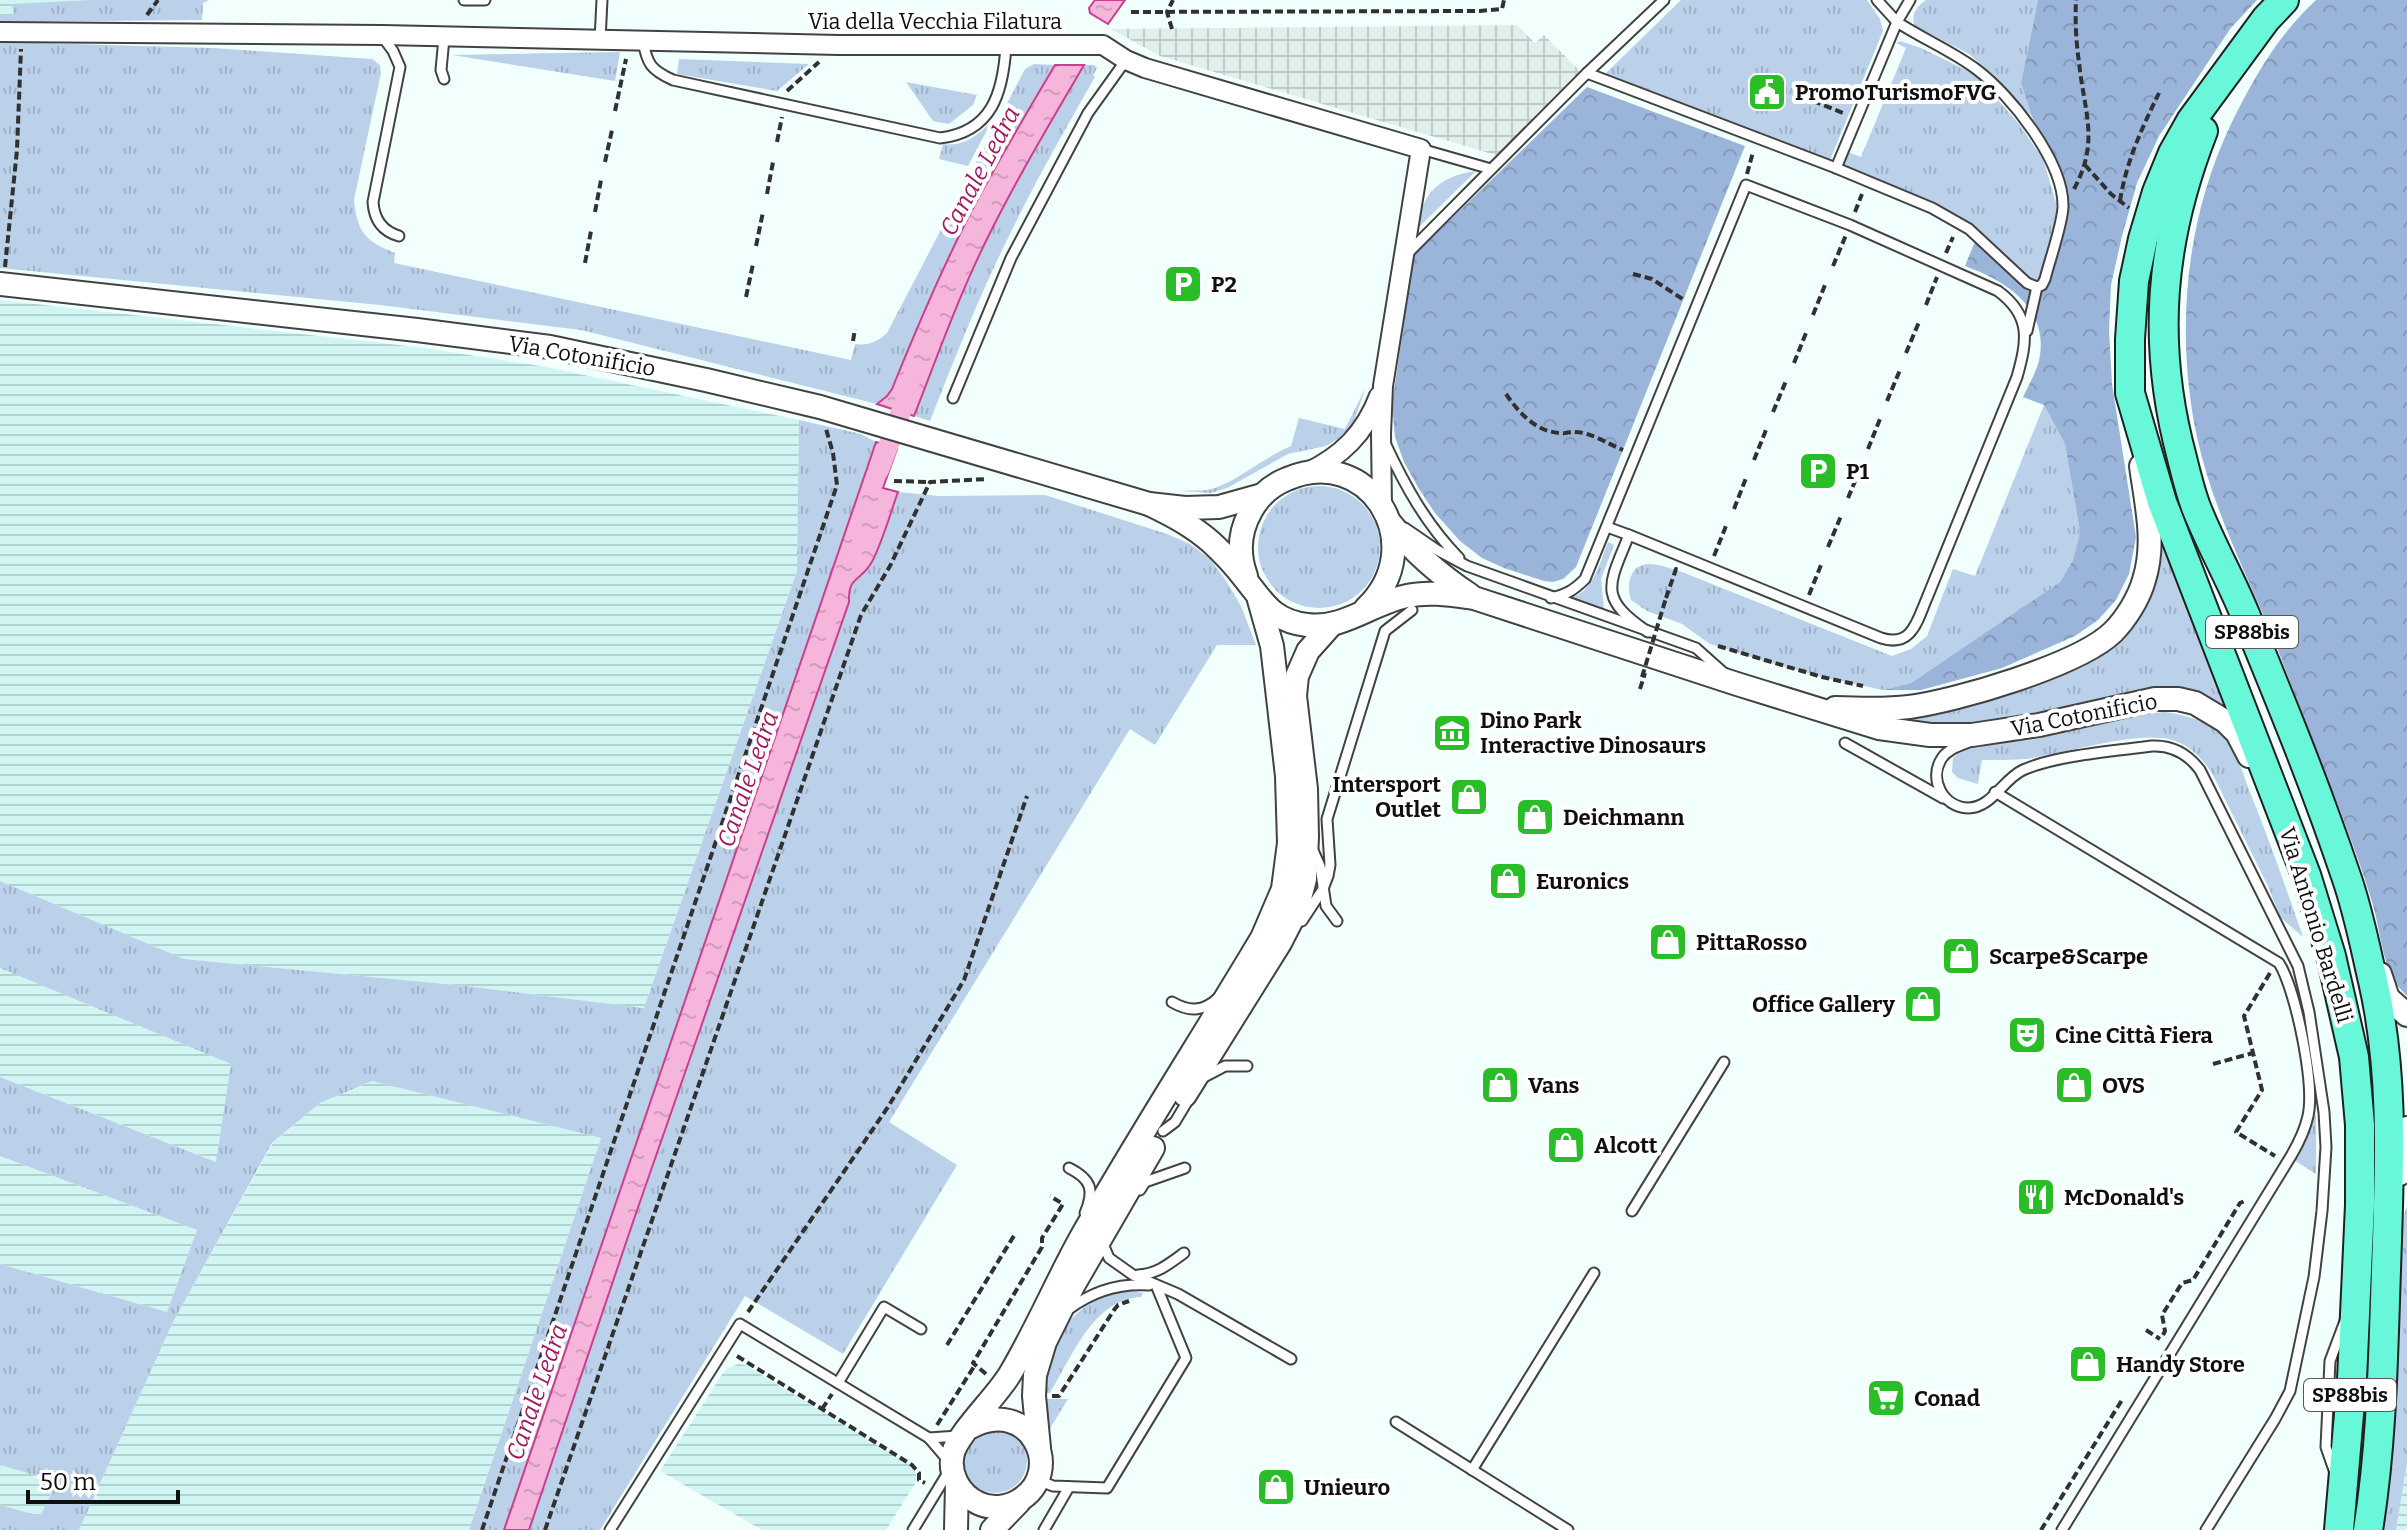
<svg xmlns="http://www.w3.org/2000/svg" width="2407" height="1530" viewBox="0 0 2407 1530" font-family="Bitter,serif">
<defs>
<pattern id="farmland-rules" width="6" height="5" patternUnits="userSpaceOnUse" patternTransform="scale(2)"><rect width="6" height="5" fill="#d1f5f3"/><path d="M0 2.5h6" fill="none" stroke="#b2d1cf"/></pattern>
<pattern id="grass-tufts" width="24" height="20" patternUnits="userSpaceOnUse" patternTransform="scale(2)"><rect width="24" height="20" fill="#bbd1e9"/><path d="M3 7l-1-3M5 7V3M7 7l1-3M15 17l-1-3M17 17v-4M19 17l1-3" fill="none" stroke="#a0b2c7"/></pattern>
<pattern id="forest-crowns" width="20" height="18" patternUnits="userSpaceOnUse" patternTransform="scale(2)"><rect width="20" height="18" fill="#9ab4da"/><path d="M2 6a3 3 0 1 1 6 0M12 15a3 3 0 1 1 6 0" fill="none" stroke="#849aba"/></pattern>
<pattern id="plaza-grid" width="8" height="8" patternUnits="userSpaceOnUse" patternTransform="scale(2)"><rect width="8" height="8" fill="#e0efec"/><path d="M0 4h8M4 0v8" fill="none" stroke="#bfccc9"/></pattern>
<pattern id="water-ripples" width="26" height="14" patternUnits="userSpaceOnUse" patternTransform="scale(2)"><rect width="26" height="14" fill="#f6b6dc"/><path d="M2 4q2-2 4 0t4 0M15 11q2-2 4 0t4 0" fill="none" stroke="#d29bbc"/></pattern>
</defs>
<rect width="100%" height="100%" fill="#f1fffd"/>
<g fill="url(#farmland-rules)">
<polygon points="0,0 90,0 11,5 14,15 0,15"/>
<polygon points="0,300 417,347 541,366 799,420 797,571 644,1008 466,986 184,959 0,881"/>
<polygon points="0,968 231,1064 217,1162 0,1077"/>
<polygon points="372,1081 601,1138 469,1530 79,1530 173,1322 273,1143 320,1103"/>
<polygon points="0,1156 197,1230 167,1312 0,1264"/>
<polygon points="739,1364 745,1365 910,1465 915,1470 917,1479 915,1484 886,1530 762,1530 660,1471 723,1373 728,1368"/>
<polygon points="2407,1463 2407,1530 2396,1530"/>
<polygon points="0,1465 57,1482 40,1516 0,1505"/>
</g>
<g fill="url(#grass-tufts)">
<polygon points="90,0 209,0 203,3 202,20 0,22 0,15 14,14 11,4"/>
<polygon points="1681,0 1867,0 1880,19 1883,31 1830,160 1603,76"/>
<path d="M1926 0H2038L2021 83 2032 117 1996 77 1969 54 1915 26C1910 15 1917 6 1926 0Z"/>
<polygon points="1900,41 1921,48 1970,72 1984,84 2019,124 2043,159 2058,209 2041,279 2037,283 2030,280 1970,225 1842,167 1848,152 1861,157 1906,48 1896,43"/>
<path d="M0 42 214 48 372 59 380 65 381 73 354 200C357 232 365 241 395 253L394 263 851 360 855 344C868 346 877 342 887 333L1025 69 1034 64 1055 65C1025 116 994 167 967 220 939 275 915 332 892 389L887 396 877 404 581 330 380 305 0 268Z"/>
<polygon points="620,52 615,81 452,55"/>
<polygon points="679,59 809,64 777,91 677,74"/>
<path d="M1084 65H1094L1097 68 1093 75 1095 77C1064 131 1034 184 1007 240 978 299 954 360 930 421L914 416C937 357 958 298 986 241 1016 180 1050 123 1084 65Z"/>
<polygon points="906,82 977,95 973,105 949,124 933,121"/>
<path d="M993 119 968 166 939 159 943 144C965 147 980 134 993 119Z"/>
<path d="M1476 171 1417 229C1422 192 1440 176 1476 171Z"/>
<path d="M1366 387 1353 424 1338 439 1326 446 1288 454 1227 488 1211 493 1182 491C1190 490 1199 491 1207 490 1233 485 1264 457 1291 446L1299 418 1345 429Z"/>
<path d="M2044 405 2065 444 2080 532 2073 560 2060 582 1911 683 1883 690 1822 677 1764 661 1710 644 1682 624 1647 611 1631 600C1626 585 1630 564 1649 564 1660 564 1672 569 1682 572L1892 656 1911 649 1927 636 1953 569 1975 576Z"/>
<polygon points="799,420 861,434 876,442 504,1530 469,1530 601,1138 372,1081 320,1103 272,1143 173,1322 79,1530 0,1530 0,1505 40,1516 57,1482 0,1465 0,1264 167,1312 197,1230 0,1156 0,1077 216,1162 231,1064 0,968 0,881 184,959 466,986 644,1008 797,571"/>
<circle cx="1319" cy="547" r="61"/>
<path d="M898 492 939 496 1045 495 1167 534 1190 544 1210 559 1225 579 1241 606 1256 645H1217L1155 745 1130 729 889 1122 957 1165 843 1354 745 1296 600 1530H529L634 1219 849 602C850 577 858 582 870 565 880 552 892 509 898 492Z"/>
<polygon points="2162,534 2231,711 2203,696 2035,715 1984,724 1935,726 1869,717 2058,672 2157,574"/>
<path d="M1608 542 1614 545 1601 579 1604 609 1570 599C1594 590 1599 564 1608 542Z"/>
<path d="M2165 712C2185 715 2206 720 2222 735 2236 749 2242 771 2249 790 2269 839 2286 888 2303 937L2280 917 2268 886 2213 775C2203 759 2190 745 2172 740 2137 730 2064 754 2026 759 2011 760 1997 760 1982 760L1978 784 1958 778 1952 772 1953 758 1962 750 1974 745 2032 740 2050 732 2127 716Z"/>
<polygon points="2316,1114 2316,1174 2294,1160"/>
<polygon points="2407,1206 2407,1463 2396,1530 2378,1530 2397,1236"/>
<path d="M1126 1290 1143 1293 1141 1297C1093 1299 1072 1357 1050 1393H1041C1045 1378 1048 1363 1053 1349 1063 1320 1095 1292 1126 1290Z"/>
<polygon points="1041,1399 1068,1399 1046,1435"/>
<circle cx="995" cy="1461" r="32"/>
</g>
<g fill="url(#forest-crowns)">
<path d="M2038 0H2257L2230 29 2159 136 2137 183 2122 236 2111 285 2109 330 2112 384 2136 537 2129 574 2116 600 2098 620 2075 636 2002 668 1921 690H1883L1911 683 2060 582 2073 560 2080 532 2065 444 2044 405 2023 397C2029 384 2038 370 2040 355 2047 306 2004 280 1965 266L1976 239 2040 292 2049 282 2068 206 2051 149 2032 117 2021 83Z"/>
<path d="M2316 0H2407V996C2381 972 2382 934 2372 902 2363 871 2351 840 2340 810 2316 752 2295 693 2272 635 2245 571 2212 506 2197 437 2175 333 2185 220 2231 124 2253 79 2279 34 2316 0Z"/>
<polygon points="1587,87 1745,146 1576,567 1563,579 1553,582 1544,581 1504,568 1482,558 1460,541 1435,513 1419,489 1404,462 1395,437 1392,404 1414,255"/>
</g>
<polygon fill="url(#plaza-grid)" points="1517,25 1535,43 1544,35 1583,74 1499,156 1160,56 1111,29"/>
<g fill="url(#water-ripples)" stroke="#cc3e8e" stroke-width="2">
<polygon points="1095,0 1125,0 1108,24 1090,13 1089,8"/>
<path d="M1055 65H1084C1050 123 1016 180 986 241 958 298 937 357 914 416L877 404 887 396 892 389C915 332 939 275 967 220 994 167 1025 116 1055 65Z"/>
<path d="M876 442 897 449 883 488 898 492C891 511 880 550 870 565 859 582 848 577 849 602L634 1219 529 1530H504Z"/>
</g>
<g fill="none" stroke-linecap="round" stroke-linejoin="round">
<polyline stroke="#f6b6dc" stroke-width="20" points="879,470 910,388"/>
<g stroke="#424242" stroke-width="13">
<g id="service">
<polyline points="464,0 485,0"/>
<polyline points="1877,0 1897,22 1910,0"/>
<path d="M382 36 393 51 400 67 373 202C374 219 382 231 399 236"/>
<polyline points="444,38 441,70 444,79"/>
<polyline points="600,40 602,0"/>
<path d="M643 41C647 64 651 70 673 80L940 138C992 132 1003 93 1006 46"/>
<polyline points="1587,73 1836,168 1932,208 1969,229 2027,283 2037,287"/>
<polyline points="1421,149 1491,169"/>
<path d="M1836 168 1897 22C1923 39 1952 51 1976 69 2011 95 2064 162 2063 207 2062 226 2050 259 2045 279L2042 285 2037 287 2027 331"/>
<polyline points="1407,254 1587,73 1664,0"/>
<polyline points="953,398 1011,258 1088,113 1126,60"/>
<path d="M1385 443C1405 486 1426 524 1459 558"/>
<polyline points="1607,527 1629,535"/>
<polyline points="1405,528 1437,550 1467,566 1696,648 1724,673"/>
<path d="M1551 598C1566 595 1574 590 1585 579L1746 185 1850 225 1998 291C2032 316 2027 341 2017 377L1927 598C1917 621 1912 648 1881 638L1629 535C1608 586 1598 598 1648 632"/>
<path d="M1969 742C1959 746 1948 749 1942 758 1928 779 1943 807 1968 808 1992 808 2003 779 2023 770 2057 755 2115 751 2152 746 2172 745 2188 754 2200 770L2298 966 2309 1012 2324 1112 2326 1147 2322 1211 2314 1277 2290 1391 2275 1419 2206 1530"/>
<polyline points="1845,743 1943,798"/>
<path d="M1995 792 2279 963C2296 991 2315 1084 2308 1116 2305 1130 2298 1144 2291 1156L2062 1530"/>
<polyline points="1311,846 1320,866 1326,906 1337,921"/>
<polyline points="1302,921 1323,889 1328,876 1330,865 1327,819 1385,631 1412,610"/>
<path d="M1172 1002C1189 1012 1203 1012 1218 998"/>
<polyline points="1206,1076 1225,1066 1247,1066"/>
<polyline points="1163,1131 1175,1122 1190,1097"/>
<path d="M1069 1168C1091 1179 1095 1190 1085 1213"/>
<polyline points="1140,1190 1145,1182 1185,1168"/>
<polyline points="1632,1211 1724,1062"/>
<polyline points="1103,1244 1109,1258 1133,1275 1178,1294 1291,1359"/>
<path d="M1138 1275C1157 1274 1169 1264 1184 1253"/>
<path d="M1069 1309C1093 1291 1120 1283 1149 1285"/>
<polyline points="838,1383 884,1307 921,1329"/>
<polyline points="1396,1422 1568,1530"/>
<polyline points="947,1459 929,1438 958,1436"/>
<polyline points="1472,1470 1594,1273"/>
<polyline points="2334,1470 2326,1447 2330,1361 2345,1321"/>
<polyline points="1038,1480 1053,1486 1107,1488 1186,1358 1156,1285"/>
<polyline points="610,1530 740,1324 929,1438"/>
<polyline points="913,1530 949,1471"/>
<polyline points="1044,1530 1069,1487"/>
</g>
</g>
<g stroke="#424242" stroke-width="22">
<g id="minor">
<polyline points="0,32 382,35 839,45 1103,45 1126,60 1145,68 1421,149 1383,386 1381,434 1382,507"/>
<path d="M1306 473C1342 456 1365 433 1379 396"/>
</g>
</g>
<g stroke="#424242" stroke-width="26">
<g id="tertiary">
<polyline points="0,284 417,330 550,347 706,380 820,407 1149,504 1185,508 1219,507 1262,495"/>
<path d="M1149 504C1172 515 1193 526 1212 543 1224 554 1235 566 1245 579 1264 603 1273 621 1307 625 1343 630 1372 603 1407 596 1429 591 1452 595 1474 598L1737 684 1879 728 1930 735H1972L2039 725 2155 699H2178L2195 703 2225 721 2237 733 2249 756"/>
<path d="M1392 525C1414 553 1440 575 1470 595"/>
<path d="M1246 576C1238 554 1239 532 1251 511 1259 496 1272 485 1287 479 1368 443 1432 545 1366 608"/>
<path d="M1835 708C1859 709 1885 710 1909 707 1956 701 2079 665 2113 632 2126 619 2139 598 2144 580 2156 542 2146 504 2141 466"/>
<polyline points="2380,974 2388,998 2407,1015"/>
<polyline points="1185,1095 1280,943 1297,910 1305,879 1307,837 1306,789 1295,696 1297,676 1308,651 1332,624"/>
<polyline points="2400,1174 2404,1136 2407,1128"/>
<path d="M969 1428C1029 1394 1068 1472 1018 1501 1006 1508 990 1509 978 1503 959 1494 948 1473 953 1453 958 1433 997 1396 1010 1374 1037 1329 1057 1280 1083 1234 1140 1134 1203 1037 1262 938L1283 889 1289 843 1287 776 1276 680 1272 646 1259 600"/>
<polyline points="1039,1448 1034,1396 1035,1375 1045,1342 1073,1286 1153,1148"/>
<polyline points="956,1530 957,1484"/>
<polyline points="992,1530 1019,1502"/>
</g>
</g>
<g stroke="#202020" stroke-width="32">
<g id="primary">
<polyline points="2284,0 2266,19 2191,121 2173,153 2157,192 2143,239 2134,281 2130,339 2130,393 2162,502 2306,875 2331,956 2354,1057 2360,1125 2360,1205 2352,1379 2339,1530"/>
<path d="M2203 131C2160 241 2151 343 2182 458 2186 474 2190 491 2196 507 2210 543 2229 576 2244 612 2280 699 2316 787 2346 876 2358 910 2365 946 2373 981 2395 1076 2389 1173 2386 1270 2383 1357 2382 1444 2368 1530"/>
</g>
</g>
<g stroke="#313131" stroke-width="4" stroke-dasharray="8 4" stroke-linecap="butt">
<polyline points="1131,12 1480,11 1502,9 1504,0"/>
<polyline points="147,15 158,0"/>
<polyline points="1172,29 1167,12 1173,0"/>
<polyline points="787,91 819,62"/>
<polyline points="1813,101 1843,113"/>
<polyline points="615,111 626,59"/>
<polyline points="777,142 782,117"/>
<polyline points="605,162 612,130"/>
<polyline points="2085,165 2111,194 2129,208"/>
<polyline points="1747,174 1753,152"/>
<path d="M2074 189C2100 141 2084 112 2079 62 2076 42 2075 20 2076 0"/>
<polyline points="767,194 773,162"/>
<path d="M2120 201C2126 162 2142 128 2159 93"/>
<polyline points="595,212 601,180"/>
<polyline points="1855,212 1862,194"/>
<polyline points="756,246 763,212"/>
<polyline points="1946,253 1953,237"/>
<polyline points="585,263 591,231"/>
<polyline points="1833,266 1846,235"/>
<polyline points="5,267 17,150 21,49"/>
<polyline points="1633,274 1652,279 1684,300"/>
<polyline points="746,297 753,264"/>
<polyline points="1926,305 1937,277"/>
<polyline points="1813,315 1825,285"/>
<polyline points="853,341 855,329"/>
<polyline points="1906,353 1919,322"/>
<polyline points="1794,363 1806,333"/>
<path d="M1506 394C1519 413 1537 433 1562 433 1566 434 1570 431 1575 432 1591 432 1608 444 1623 450"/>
<polyline points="1887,401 1900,370"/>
<polyline points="1773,412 1786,381"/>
<polyline points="1868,449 1880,419"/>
<polyline points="1754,460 1766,430"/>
<polyline points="894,481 930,482"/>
<polyline points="1848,498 1861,467"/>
<polyline points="1734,509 1746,478"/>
<polyline points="1828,547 1841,516"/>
<polyline points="1714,556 1726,526"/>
<polyline points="1809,595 1821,565"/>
<polyline points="1666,598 1676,569 1679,571"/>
<polyline points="1718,646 1822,677 1863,686"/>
<polyline points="1640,689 1645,673"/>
<polyline points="2270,973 2244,1016 2262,1090 2236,1132 2275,1156"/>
<polyline points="2213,1064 2253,1053"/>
<polyline points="748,1312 888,1107 964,980 1027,796"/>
<polyline points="2146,1330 2160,1339"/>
<polyline points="2163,1335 2165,1331 2162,1315 2182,1283 2193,1280 2240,1203 2247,1200"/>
<polyline points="947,1345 1015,1234"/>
<polyline points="737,1356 912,1465 919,1473 919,1480 925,1483"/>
<polyline points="986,1374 973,1363 1042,1247 1042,1238 1063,1204 1050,1196"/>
<polyline points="1052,1396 1059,1396 1114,1310 1118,1305 1129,1301"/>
<polyline points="822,1409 832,1394"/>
<polyline points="937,1425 975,1365"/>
<polyline points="482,1530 837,485 833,453 826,429"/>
<polyline points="545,1530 861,615 890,566 930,482 987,479"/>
<polyline points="2041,1530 2122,1400"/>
</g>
<use href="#service" stroke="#fff" stroke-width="9"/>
<use href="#minor" stroke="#fff" stroke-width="18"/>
<use href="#tertiary" stroke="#fff" stroke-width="22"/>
<use href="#primary" stroke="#69f7da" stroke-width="28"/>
<polyline stroke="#313131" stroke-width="4" stroke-dasharray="8 4" stroke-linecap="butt" points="1642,677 1666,598"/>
</g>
<defs>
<g id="civic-square" transform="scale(2)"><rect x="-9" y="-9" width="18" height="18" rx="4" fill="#29be28" stroke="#fff"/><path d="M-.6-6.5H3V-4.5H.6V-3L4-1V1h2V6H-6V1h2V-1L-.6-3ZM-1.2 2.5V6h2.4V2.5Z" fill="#fff"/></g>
<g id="parking-square" transform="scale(2)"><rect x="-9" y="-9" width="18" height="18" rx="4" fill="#29be28" stroke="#fff"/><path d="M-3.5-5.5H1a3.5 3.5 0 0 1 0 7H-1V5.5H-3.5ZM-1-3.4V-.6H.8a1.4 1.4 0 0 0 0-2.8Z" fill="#fff"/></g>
<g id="museum-square" transform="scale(2)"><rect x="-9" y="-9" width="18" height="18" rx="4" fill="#29be28" stroke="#fff"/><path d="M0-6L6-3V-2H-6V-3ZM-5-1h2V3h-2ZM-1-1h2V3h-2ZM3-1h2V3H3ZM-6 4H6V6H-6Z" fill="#fff"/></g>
<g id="shop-square" transform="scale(2)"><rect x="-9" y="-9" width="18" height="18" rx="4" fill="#29be28" stroke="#fff"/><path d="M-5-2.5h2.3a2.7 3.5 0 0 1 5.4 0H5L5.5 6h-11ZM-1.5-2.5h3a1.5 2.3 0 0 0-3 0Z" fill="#fff"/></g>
<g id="theatre-square" transform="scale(2)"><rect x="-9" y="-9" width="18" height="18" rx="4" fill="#29be28" stroke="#fff"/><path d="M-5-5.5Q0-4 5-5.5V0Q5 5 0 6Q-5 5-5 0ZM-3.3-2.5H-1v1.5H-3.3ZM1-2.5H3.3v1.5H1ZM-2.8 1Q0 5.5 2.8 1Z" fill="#fff"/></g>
<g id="restaurant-square" transform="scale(2)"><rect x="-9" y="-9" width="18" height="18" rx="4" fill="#29be28" stroke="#fff"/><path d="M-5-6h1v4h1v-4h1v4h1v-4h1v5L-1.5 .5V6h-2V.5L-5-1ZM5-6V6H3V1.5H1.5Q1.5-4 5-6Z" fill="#fff"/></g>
<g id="supermarket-square" transform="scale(2)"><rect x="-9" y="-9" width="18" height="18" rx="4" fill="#29be28" stroke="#fff"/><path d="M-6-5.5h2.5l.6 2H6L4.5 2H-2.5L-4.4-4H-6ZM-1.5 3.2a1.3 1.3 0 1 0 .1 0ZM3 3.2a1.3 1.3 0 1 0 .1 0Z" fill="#fff"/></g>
</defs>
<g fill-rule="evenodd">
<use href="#civic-square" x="1767" y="92"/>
<use href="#parking-square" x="1183" y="284"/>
<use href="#parking-square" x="1818" y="471"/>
<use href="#museum-square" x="1452" y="733"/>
<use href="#shop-square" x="1469" y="797"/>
<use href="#shop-square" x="1535" y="817"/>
<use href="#shop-square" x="1508" y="881"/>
<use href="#shop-square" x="1668" y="942"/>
<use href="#shop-square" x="1961" y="956"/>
<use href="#shop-square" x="1923" y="1004"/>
<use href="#theatre-square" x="2027" y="1035"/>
<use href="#shop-square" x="1500" y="1085"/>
<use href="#shop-square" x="2074" y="1085"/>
<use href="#shop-square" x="1566" y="1145"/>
<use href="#restaurant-square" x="2036" y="1197"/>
<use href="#shop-square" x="2088" y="1364"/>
<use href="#supermarket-square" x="1886" y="1398"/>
<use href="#shop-square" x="1276" y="1487"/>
</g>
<g text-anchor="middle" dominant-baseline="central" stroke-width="8" stroke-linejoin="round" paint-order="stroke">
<g fill="#fff" stroke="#575757" stroke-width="2">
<rect x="2206" y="616" width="92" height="32" rx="6"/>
<rect x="2304" y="1379" width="92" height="32" rx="6"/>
</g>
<g font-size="20" font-weight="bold" fill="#0f0f0f">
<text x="2252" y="632">SP88bis</text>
<text x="2350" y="1395">SP88bis</text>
</g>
<g font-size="22" fill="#0f0f0f" stroke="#fff">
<text x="935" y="21">Via della Vecchia Filatura</text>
<text transform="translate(582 356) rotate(10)">Via Cotonificio</text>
<text transform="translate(2084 715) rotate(-11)">Via Cotonificio</text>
<text transform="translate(2316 925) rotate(73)">Via Antonio Bardelli</text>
</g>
<g font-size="22" font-weight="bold" fill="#0f0f0f" stroke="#fff" text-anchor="start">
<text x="1795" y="92">PromoTurismoFVG</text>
<text x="1211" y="284">P2</text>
<text x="1846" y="471">P1</text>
<text x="1480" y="720">Dino Park<tspan x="1480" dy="25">Interactive Dinosaurs</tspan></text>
<text x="1441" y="784" text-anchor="end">Intersport<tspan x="1441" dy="25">Outlet</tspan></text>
<text x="1563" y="817">Deichmann</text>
<text x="1536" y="881">Euronics</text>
<text x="1696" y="942">PittaRosso</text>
<text x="1989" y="956">Scarpe&amp;Scarpe</text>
<text x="1895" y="1004" text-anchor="end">Office Gallery</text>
<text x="2055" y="1035">Cine Città Fiera</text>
<text x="1528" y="1085">Vans</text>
<text x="2102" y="1085">OVS</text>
<text x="1594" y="1145">Alcott</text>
<text x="2064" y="1197">McDonald's</text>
<text x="2116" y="1364">Handy Store</text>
<text x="1914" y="1398">Conad</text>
<text x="1304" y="1487">Unieuro</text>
</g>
<g font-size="24" font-style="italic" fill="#a01960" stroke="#fff">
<text transform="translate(980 171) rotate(-62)">Canale Ledra</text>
<text transform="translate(748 779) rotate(-71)">Canale Ledra</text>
<text transform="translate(537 1392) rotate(-71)">Canale Ledra</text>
</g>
</g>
<path d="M28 1490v12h150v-12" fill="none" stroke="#0f0f0f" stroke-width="4"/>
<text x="40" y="1490" font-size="24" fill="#0f0f0f" stroke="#ffffff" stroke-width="6" paint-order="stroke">50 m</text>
</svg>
